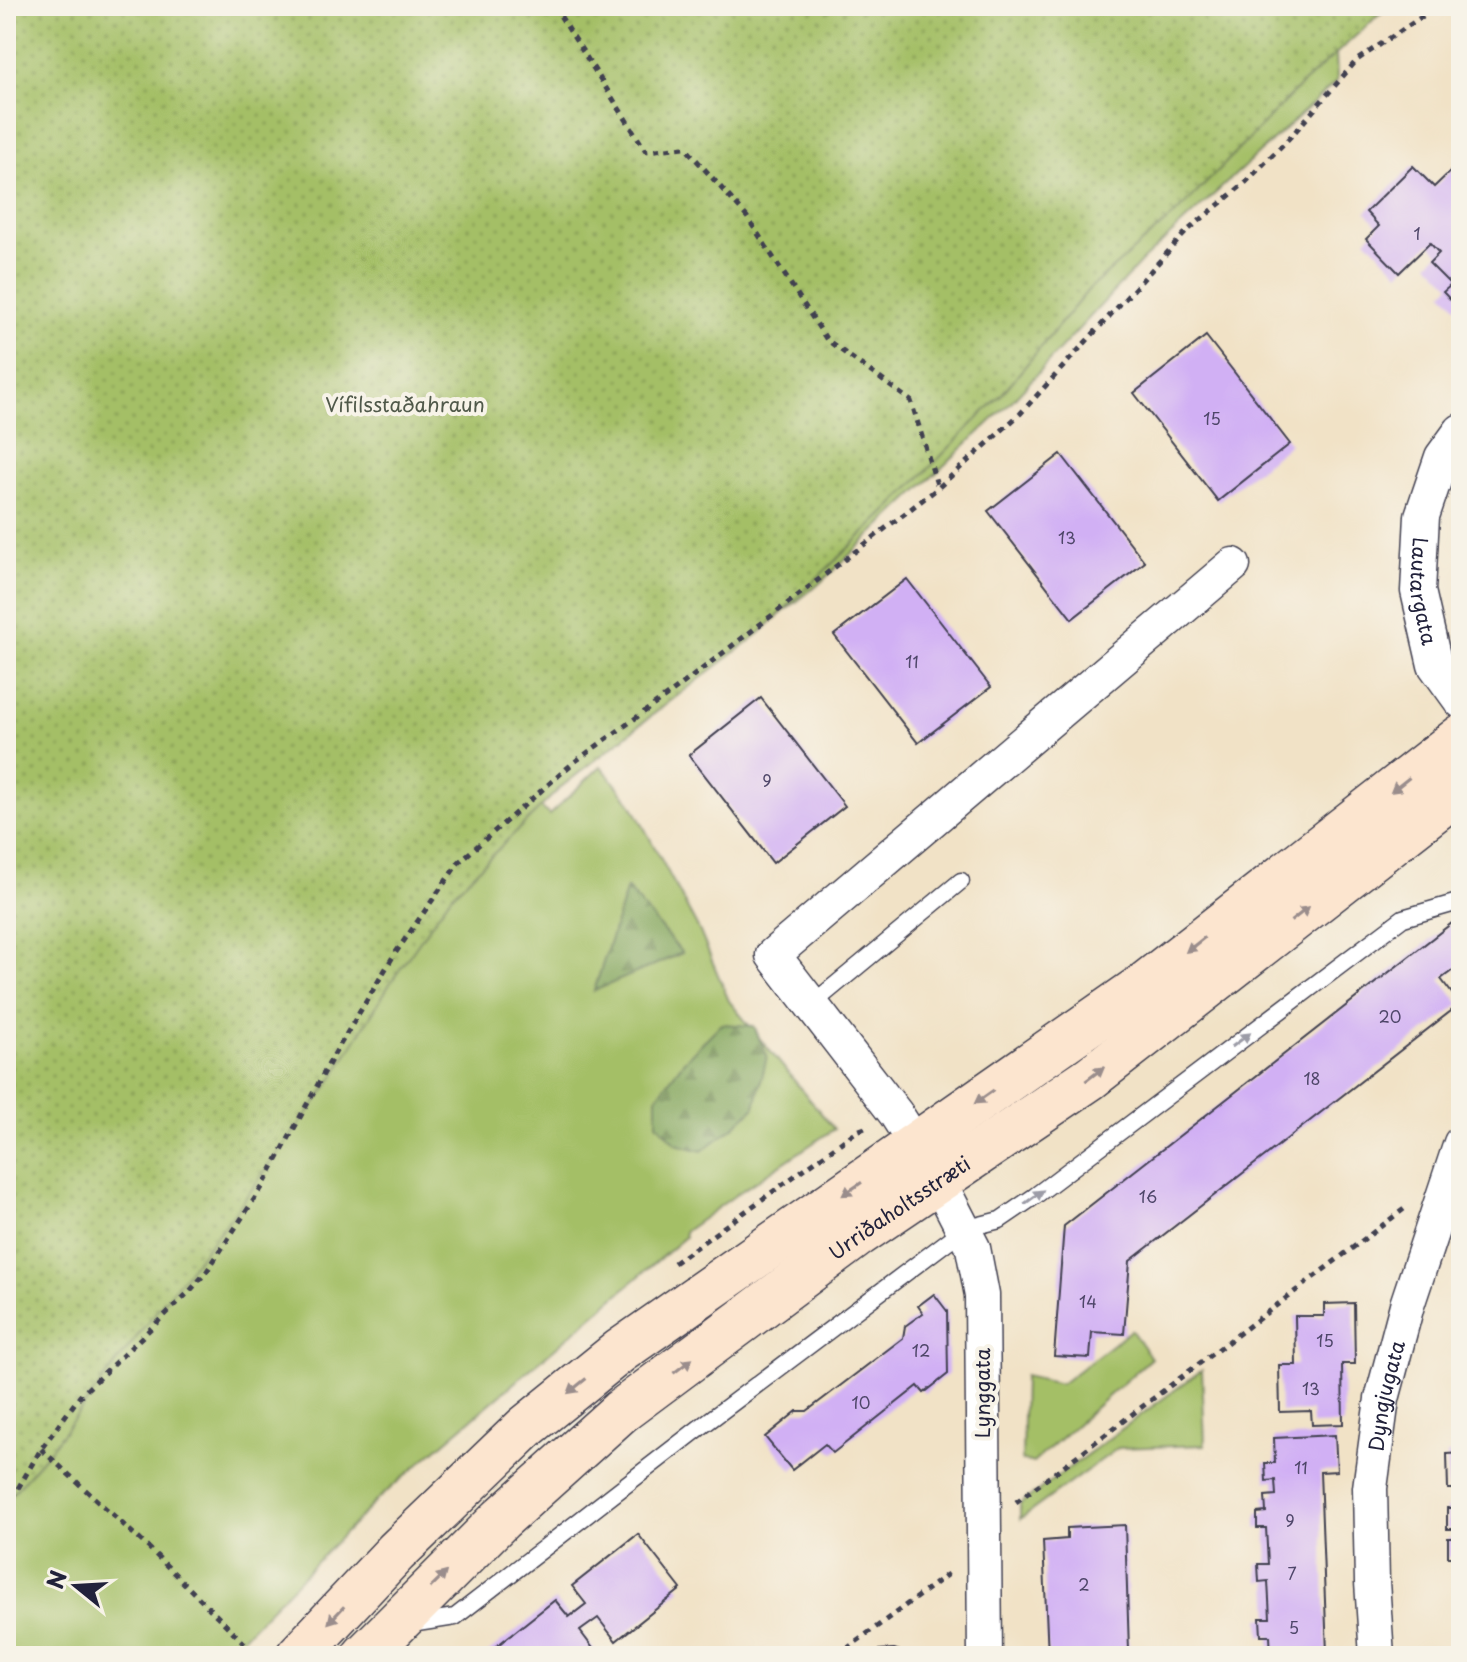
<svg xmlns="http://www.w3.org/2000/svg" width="1467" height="1662" viewBox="0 0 1467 1662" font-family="'Playpen Sans',sans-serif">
<defs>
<pattern id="forest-firs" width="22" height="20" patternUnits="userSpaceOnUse" patternTransform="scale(2)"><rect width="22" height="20" fill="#83a65b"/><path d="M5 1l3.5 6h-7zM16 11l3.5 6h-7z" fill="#6b874c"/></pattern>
<pattern id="park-dots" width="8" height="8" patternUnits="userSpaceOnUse" patternTransform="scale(2)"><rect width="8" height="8" fill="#a4bf66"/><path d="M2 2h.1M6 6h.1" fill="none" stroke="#859b55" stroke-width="1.8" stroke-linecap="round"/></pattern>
</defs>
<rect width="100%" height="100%" fill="#f7f3e8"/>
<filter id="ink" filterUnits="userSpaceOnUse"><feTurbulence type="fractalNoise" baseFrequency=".0125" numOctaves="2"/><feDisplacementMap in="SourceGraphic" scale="16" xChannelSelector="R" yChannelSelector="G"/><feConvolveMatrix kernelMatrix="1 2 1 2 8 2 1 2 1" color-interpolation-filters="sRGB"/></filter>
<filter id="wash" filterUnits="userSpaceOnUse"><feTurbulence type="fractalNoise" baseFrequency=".006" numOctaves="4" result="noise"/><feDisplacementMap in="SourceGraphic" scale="32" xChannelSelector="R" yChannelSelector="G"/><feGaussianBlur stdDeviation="1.8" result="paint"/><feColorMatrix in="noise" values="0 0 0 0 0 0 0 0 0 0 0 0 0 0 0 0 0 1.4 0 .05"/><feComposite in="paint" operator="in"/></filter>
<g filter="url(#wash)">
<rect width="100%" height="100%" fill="#f1e2c6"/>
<g fill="#a4bf66" stroke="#637050" stroke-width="2">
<polygon points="6,6 1336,54 1337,81 1142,261 1010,403 819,584 561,787 541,807 549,815 601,766 631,803 700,932 729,1001 834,1129 737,1194 684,1232 685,1237 378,1499 224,1656 6,1656"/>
<polygon points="1131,1330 1151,1358 1033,1463 1022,1460 1024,1376 1061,1384"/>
<polygon points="1202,1370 1205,1445 1118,1448 1020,1519 1020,1504"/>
</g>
<g fill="url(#forest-firs)" stroke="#52644b" stroke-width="2">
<polygon points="627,888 682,953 594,991"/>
<polygon points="721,1024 754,1026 767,1056 755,1107 735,1126 702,1151 676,1144 657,1123 657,1097 684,1061"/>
</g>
<polygon fill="url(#park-dots)" stroke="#637050" stroke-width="2" points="6,6 1389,6 1301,85 1182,208 1089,289 1002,394 890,508 760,633 651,716 561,787 451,896 391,982 330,1083 235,1212 155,1313 46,1455 6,1501"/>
<g id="blocks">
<g fill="#d1b0f4">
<polygon points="1461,161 1461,311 1443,292 1451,285 1429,263 1439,253 1430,243 1399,273 1366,239 1379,226 1366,212 1413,166 1434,187"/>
<polygon points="1206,336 1290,444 1218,501 1134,393"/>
<polygon points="1061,454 1145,562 1072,619 988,511"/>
<polygon points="907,579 991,687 918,743 834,635"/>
<polygon points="761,698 845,806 773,863 689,755"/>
<polygon points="1452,923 1461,935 1461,964 1441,979 1460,1004 1130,1261 1124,1334 1092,1332 1090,1358 1054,1356 1064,1226"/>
<polygon points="934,1294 947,1311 948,1374 924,1393 918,1386 833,1453 825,1444 792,1470 765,1437 797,1411 807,1411 903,1338 905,1326 923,1313 918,1306"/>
<polygon points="1354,1303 1355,1364 1342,1364 1343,1424 1312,1425 1311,1411 1280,1412 1279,1365 1296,1365 1295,1316 1324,1316 1324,1304"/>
<polygon points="1461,1398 1461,1429 1455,1429 1453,1399"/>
<polygon points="1335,1435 1337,1471 1320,1472 1327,1653 1271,1655 1270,1636 1261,1636 1260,1618 1270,1618 1268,1581 1259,1582 1258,1564 1268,1564 1266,1528 1257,1528 1257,1513 1266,1512 1265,1496 1276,1495 1275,1480 1266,1481 1265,1463 1275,1463 1274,1438"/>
<polygon points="1461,1453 1461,1557 1448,1557 1448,1538 1455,1538 1455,1529 1447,1529 1447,1508 1458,1508 1457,1489 1448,1489 1447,1454"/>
<polygon points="1125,1525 1129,1651 1144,1656 1048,1656 1043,1541 1067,1539 1067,1528"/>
<polygon points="638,1534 681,1589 616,1641 598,1618 580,1631 598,1655 596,1656 484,1656 555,1600 569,1617 586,1604 572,1586"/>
<polygon points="894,1649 912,1655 912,1656 879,1656 879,1650"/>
</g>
</g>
</g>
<g filter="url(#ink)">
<use href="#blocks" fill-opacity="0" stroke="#413f50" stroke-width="2"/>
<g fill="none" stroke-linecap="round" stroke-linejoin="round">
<g stroke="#413f50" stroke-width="19">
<g id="lane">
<polyline points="811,1005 961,881"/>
<polyline points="411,1624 455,1617 698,1429 964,1229 1000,1220 1035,1196 1403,918 1455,903 1461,904"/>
</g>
</g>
<g stroke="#413f50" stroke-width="37">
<g id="street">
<path id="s1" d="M1461 431 1442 457 1422 516 1418 591 1435 665 1461 701"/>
<polyline points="985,1656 982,1295 973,1248 939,1182 916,1145 896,1114 773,955 1233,565"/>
<path id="s2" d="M1377 1656 1372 1582 1370 1488 1382 1399 1407 1305 1461 1143"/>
</g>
</g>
<g stroke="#413f50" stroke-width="47">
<g id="secondary">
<polyline points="298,1656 396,1552 526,1427 620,1351 1144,985 1461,737"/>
<path id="s3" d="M364 1656 501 1519 620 1412 859 1234 1090 1078 1461 789"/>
</g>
</g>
<g stroke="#413f50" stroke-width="5" stroke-dasharray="6 6" stroke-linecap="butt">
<polyline points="554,6 646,151 685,147 747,217 827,340 911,401 938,488"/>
<polyline points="674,1263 857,1131 865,1128"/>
<polyline points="41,1449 149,1548 255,1654"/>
<polyline points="1016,1502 1404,1209"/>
<polyline points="6,1509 41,1449 80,1396 190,1291 207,1271 263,1186 332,1058 394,955 459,862 573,763 672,692 938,488 1020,414 1187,231 1246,182 1294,133 1357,60 1438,6"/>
<polyline points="837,1656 952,1571"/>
</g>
<use href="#lane" stroke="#fff" stroke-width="16"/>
<use href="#street" stroke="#fff" stroke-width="34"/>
<use href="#secondary" stroke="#fce5cf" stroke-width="44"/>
</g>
<defs><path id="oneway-solid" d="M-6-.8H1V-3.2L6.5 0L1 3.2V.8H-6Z" transform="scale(2)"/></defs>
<g fill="#9a8d8c">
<use href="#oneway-solid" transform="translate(1400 785) rotate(142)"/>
<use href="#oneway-solid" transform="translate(1300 914) rotate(-38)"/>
<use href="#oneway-solid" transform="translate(1195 945) rotate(142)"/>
<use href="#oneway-solid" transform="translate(1095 1074) rotate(-37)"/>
<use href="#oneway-solid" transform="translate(984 1097) rotate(145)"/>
<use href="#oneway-solid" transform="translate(852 1189) rotate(146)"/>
<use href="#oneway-solid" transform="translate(683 1366) rotate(-37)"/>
<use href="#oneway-solid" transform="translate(577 1386) rotate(141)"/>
<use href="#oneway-solid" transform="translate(438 1580) rotate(-45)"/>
<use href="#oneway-solid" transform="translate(336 1615) rotate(133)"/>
</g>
<g fill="#9c9ca7">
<use href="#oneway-solid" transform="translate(1241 1040) rotate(-37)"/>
<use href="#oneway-solid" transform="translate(1034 1197) rotate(-36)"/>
</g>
</g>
<g text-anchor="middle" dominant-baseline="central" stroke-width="8" stroke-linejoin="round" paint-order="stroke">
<g font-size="16" fill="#4e4669">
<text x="1417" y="233">1</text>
<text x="1212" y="418">15</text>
<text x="1067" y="537">13</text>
<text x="912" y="661">11</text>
<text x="767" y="780">9</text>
<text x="1390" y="1016">20</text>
<text x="1312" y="1078">18</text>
<text x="1148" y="1196">16</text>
<text x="1088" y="1301">14</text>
<text x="1325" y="1340">15</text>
<text x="921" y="1350">12</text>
<text x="1311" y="1388">13</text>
<text x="861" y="1402">10</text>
<text x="1301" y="1467">11</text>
<text x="1290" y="1520">9</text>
<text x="1292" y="1573">7</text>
<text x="1084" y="1584">2</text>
<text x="1294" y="1627">5</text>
</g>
<g font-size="20" fill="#50594a" stroke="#f7f3e8">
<text x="405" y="404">Vífilsstaðahraun</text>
</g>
<g font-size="20" fill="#22223b" stroke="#f7f3e8">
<text stroke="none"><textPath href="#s1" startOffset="170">Lautargata</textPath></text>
<text stroke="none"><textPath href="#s3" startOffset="700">Urriðaholtsstræti</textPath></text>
<text transform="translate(982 1393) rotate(-90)">Lynggata</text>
<text stroke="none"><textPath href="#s2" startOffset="262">Dyngjugata</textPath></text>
</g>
</g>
<rect width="1467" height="1662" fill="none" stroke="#f7f3e8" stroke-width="32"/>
<g transform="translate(76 1586) rotate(288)" stroke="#f7f3e8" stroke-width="6" paint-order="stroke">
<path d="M0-6L14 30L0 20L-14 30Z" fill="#22223b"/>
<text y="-12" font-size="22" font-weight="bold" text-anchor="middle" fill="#22223b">N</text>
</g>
</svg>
